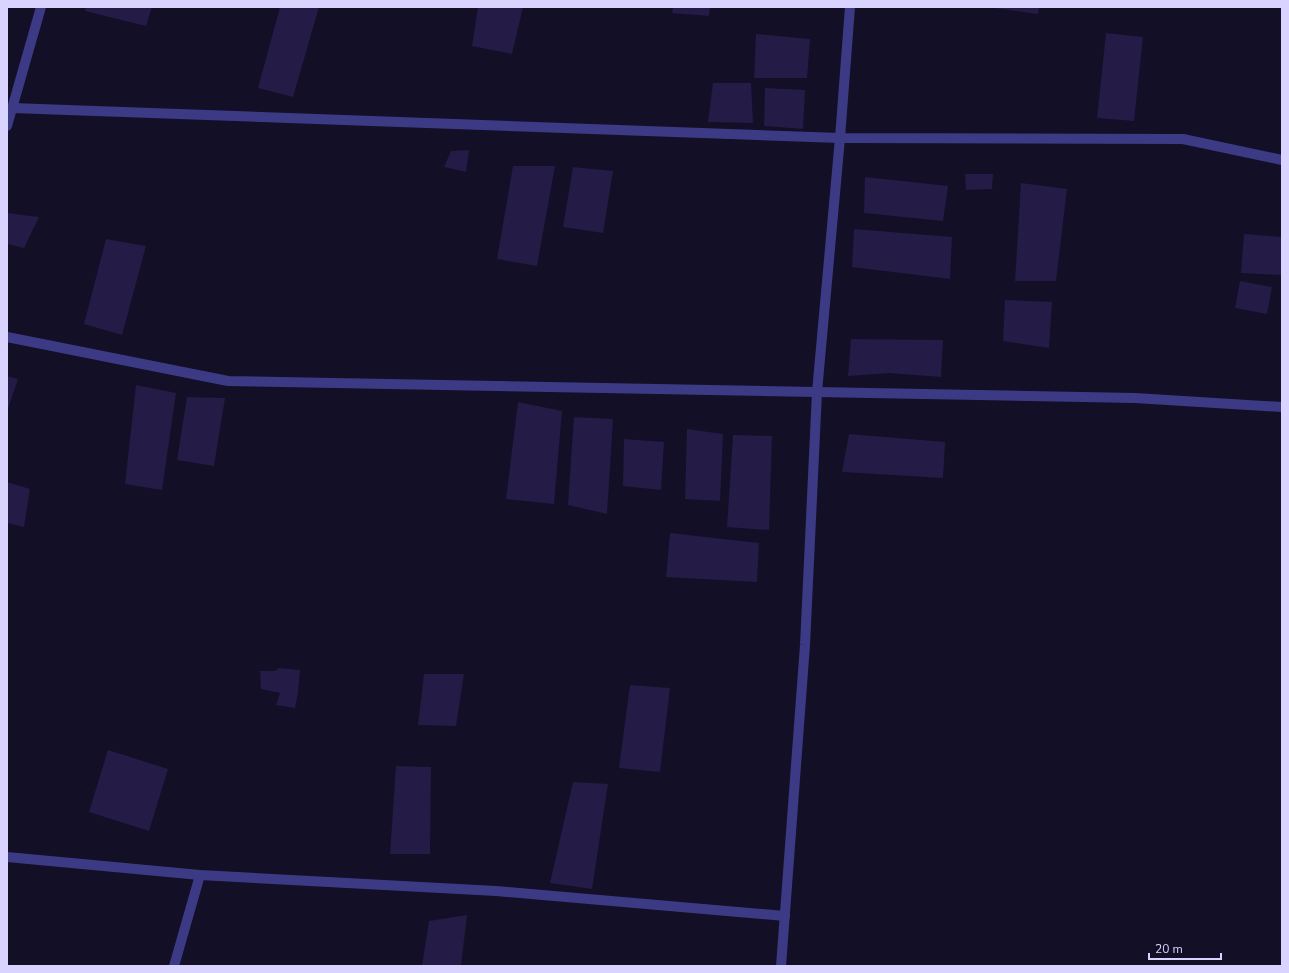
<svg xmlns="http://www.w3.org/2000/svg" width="1289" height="973" viewBox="0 0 1289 973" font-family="'Nunito Sans',sans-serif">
<rect width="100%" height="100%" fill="#130f26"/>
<g fill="#241b47">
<polygon points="86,7 152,7 146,26 85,11"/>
<polygon points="280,7 319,7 293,97 258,88"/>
<polygon points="478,7 523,7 512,54 472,46"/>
<polygon points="673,7 710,7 709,16 672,13"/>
<polygon points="995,7 1039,7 1038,14 995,8"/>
<polygon points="1106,33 1143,37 1134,121 1097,118"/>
<polygon points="756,34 810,39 807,78 754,78"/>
<polygon points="713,83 751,83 753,123 708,122"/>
<polygon points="765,88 805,90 803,129 764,126"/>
<polygon points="469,150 466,172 444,167 451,151"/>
<polygon points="513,166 555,166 537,266 497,259"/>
<polygon points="573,167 613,171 603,233 563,227"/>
<polygon points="965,174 993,174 992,189 966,190"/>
<polygon points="865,177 948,186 943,221 864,213"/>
<polygon points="1021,183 1067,189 1056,281 1015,281"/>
<polygon points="7,213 39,217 24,248 7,244"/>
<polygon points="854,229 952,237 950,279 852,267"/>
<polygon points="1244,234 1282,237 1281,275 1241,273"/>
<polygon points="106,239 146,246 122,335 84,324"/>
<polygon points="1240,281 1272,287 1267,314 1235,308"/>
<polygon points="1005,300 1052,302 1049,348 1003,341"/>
<polygon points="851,339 943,340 941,377 889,373 848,376"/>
<polygon points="7,376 18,379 7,412"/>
<polygon points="136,385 176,393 162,490 125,484"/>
<polygon points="187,397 225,398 214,466 177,460"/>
<polygon points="518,402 562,411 554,504 506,499"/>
<polygon points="574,417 613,419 607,514 568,505"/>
<polygon points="687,429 723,434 720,501 685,499"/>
<polygon points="849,434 945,442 943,478 842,472"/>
<polygon points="733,435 772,436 769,530 727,527"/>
<polygon points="624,439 664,442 661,490 623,486"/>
<polygon points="7,482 30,489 24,527 7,523"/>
<polygon points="670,533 759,543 757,582 666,577"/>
<polygon points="279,668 300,670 298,693 295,708 276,705 280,693 261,689 260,671 275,671"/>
<polygon points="424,674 464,674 456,726 418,725"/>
<polygon points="630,685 670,688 660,772 619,768"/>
<polygon points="108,750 168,769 149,831 89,812"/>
<polygon points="396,766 431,767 430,854 390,854"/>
<polygon points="573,782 608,784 592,889 550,883"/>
<polygon points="467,915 461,966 422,966 429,921"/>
</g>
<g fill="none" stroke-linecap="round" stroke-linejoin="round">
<g stroke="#3d3a85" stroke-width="10">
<polyline points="12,108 840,138 1183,139 1282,160"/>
<polyline points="7,126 41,7"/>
<polyline points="7,337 228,381 1135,398 1282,407"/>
<polyline points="7,857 200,875 496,891 785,916"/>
<polyline points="174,966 200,875"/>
<polyline points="781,966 805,645 817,392 840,138 850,7"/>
</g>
</g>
<rect width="1289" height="973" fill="none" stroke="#d9d4ff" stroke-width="16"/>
<path d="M1149 953v6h72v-6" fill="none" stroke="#d9d4ff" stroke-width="2"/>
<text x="1155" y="953" font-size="12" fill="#d9d4ff" stroke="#130f26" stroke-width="3" paint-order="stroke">20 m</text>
</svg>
